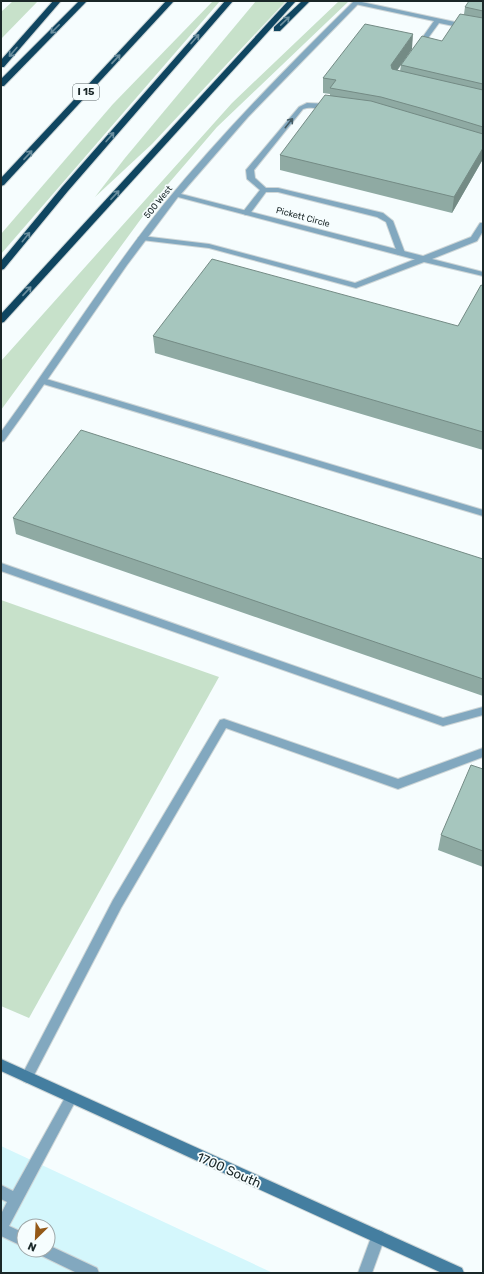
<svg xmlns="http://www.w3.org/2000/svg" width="484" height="1274" viewBox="0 0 484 1274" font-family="Rubik,sans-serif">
<rect width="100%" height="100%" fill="#f6fdfe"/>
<path fill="#d4f7fc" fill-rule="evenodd" d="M1 1146 273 1273H1ZM24 1226H48V1250H24Z"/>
<g fill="#c7e1ca">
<polygon points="13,1 38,1 1,39 1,12"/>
<polygon points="213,1 220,1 1,254 1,234 113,104"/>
<polygon points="256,1 286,1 152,144 95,197 125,158"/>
<polygon points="339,1 349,1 217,127 157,197 1,410 1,361 232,103"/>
<polygon points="1,600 219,677 29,1018 1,1006"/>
</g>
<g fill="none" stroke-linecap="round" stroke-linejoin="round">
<g stroke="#ced6d7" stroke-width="2">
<g id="lane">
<polygon points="357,1 483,28 483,32 439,23 420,49 418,50 415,48 434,21 355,4 354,3"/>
<path d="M307 103 330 104 333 106C326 112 313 105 303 109L254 170 255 178 266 188H278L383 213 393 221 405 253 404 255H398L386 222 377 217 278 192H266L249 215H246L242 213 260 190 247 179 246 170 299 107Z"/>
<polygon points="480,223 483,223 483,231 477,241 432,259 483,272 483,276 424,262 356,288 209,248 142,240 138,238 142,236 209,244 355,283 471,237"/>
<polygon points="43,378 483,510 483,516 40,383 39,381"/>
<polygon points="1,563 443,718 483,707 483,715 443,726 1,571"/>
<polygon points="224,719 398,779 483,748 483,757 398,789 226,728 121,908 31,1081 27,1083 23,1081 21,1077 23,1073 113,900 220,720"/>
<polygon points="71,1092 75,1094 77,1098 75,1102 9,1226 24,1233 24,1247 1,1236 1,1214 7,1202 1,1199 1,1185 13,1191 67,1094"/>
<polygon points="378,1230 383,1232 385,1237 372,1273 358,1273 373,1232"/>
<polygon points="48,1245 97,1268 99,1273 77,1273 40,1255 38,1250 48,1250"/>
</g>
</g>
<g stroke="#ced6d7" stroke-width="2">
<path id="street" d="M354 1H361L248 117 181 194 427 257V261H421L178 197 127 265 22 416 4 441 1 442V432C56 357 106 277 164 204 223 132 288 66 354 1Z"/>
</g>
<g stroke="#ced6d7" stroke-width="2">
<polygon id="secondary" points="1,1059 462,1268 464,1273 442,1273 1,1071"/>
</g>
<g stroke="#ced6d7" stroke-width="2">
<g id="highway">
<polygon points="53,1 61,1 4,67 1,67 1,60"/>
<polygon points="79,1 87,1 4,86 1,86 1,79"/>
<polygon points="166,1 174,1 4,185 1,186 1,178"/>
<polygon points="225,1 233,1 68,191 4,269 1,270 1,261 62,187"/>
<polygon points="288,1 296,1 4,322 1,323 1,314"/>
<polygon points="302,1 310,1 280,31 274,31 274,27"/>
</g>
</g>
<use href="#lane" fill="#82a8bf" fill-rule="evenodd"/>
<use href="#street" fill="#82a8bf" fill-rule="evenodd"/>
<use href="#secondary" fill="#447ea0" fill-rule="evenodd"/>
<use href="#highway" fill="#0f4560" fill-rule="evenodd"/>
</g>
<g fill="#8faaa3">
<polygon points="483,1 483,159 452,213 280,170 280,155 330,96 330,94 323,93 323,78 412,49 397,71 400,71 401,65 442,41 464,14 465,7"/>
<polygon points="483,286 483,450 155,353 153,336 458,326"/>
<polygon points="13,518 483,559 483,696 16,534"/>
<polygon points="483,769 483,867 438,850 441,835"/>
</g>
<g fill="#748b85">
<polygon points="413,34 412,49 390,80 391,65"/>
<polygon points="483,148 483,159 452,213 454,197"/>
</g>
<g fill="#a6c6be" stroke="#748b85">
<polygon points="469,1 483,1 483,11 465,7"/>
<polygon points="460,14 483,18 483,84 401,65 422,36 442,41"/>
<polygon points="365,24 413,34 391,65 392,69 483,90 483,127 424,109 381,97 330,88 336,80 323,78"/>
<polygon points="325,95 371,101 483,134 483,148 454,197 280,155"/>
<polygon points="212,259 458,326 481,285 483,286 483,432 153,336"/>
<polygon points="81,430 483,559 483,679 13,518"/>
<polygon points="471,765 483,769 483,851 441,835"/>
</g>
<defs><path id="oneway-shaft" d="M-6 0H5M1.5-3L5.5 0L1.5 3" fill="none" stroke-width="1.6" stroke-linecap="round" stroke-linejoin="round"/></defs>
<g stroke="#6b8f9f">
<use href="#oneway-shaft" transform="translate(285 21) rotate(-44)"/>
<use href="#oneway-shaft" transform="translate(55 29) rotate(135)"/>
<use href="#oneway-shaft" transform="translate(195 39) rotate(-49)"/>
<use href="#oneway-shaft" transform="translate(13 52) rotate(131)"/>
<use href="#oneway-shaft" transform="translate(116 59) rotate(-47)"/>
<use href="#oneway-shaft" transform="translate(110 137) rotate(-49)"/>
<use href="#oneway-shaft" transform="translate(28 155) rotate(-47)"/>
<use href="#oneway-shaft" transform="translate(115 195) rotate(-47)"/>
<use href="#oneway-shaft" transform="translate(26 237) rotate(-51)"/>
<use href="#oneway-shaft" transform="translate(27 291) rotate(-47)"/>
</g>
<use stroke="#445b64" href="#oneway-shaft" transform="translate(289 123) rotate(-51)"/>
<g text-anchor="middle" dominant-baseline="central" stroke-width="3.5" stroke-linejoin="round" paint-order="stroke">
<g font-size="9" fill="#1a2728" stroke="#f6fdfe">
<text transform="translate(158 202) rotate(-51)">500 West</text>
<text transform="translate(303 217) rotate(15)">Pickett Circle</text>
</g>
<rect fill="#f6fdfe" stroke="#5c6768" stroke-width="1" x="73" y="84" width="26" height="16" rx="3"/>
<g font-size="10" font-weight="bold" fill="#1a2728">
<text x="86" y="92">I 15</text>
</g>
<g font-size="13" fill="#1a2728" stroke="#f6fdfe">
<text transform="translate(229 1170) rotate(24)">1700 South</text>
</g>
</g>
<rect width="484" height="1274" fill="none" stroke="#1a2728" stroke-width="4"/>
<g transform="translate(36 1238) rotate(204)"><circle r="19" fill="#f6fdfe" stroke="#9ea7a8"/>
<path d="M0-3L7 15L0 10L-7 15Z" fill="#945918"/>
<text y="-6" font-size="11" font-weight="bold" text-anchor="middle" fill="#1a2728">N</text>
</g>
</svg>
